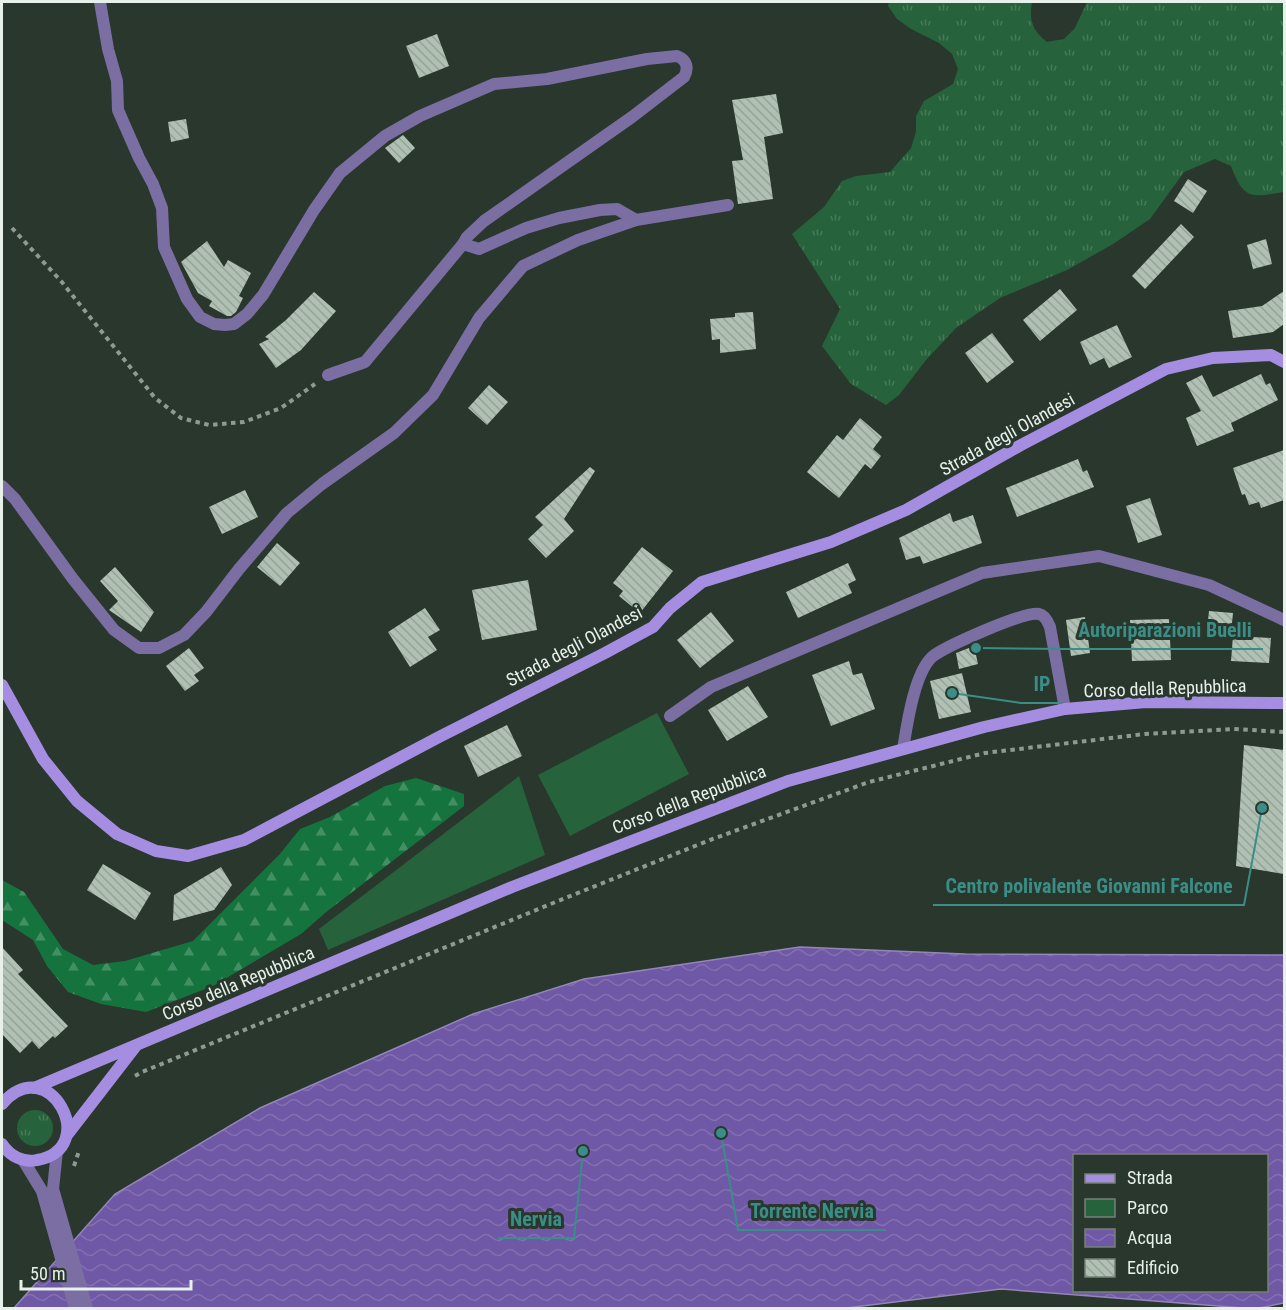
<svg xmlns="http://www.w3.org/2000/svg" width="1286" height="1310" viewBox="0 0 1286 1310" font-family="'Roboto Condensed',sans-serif">
<defs>
<pattern id="grass-tufts" width="24" height="20" patternUnits="userSpaceOnUse" patternTransform="scale(1.5)"><rect width="24" height="20" fill="#26633c"/><path d="M3 7l-1-3M5 7V3M7 7l1-3M15 17l-1-3M17 17v-4M19 17l1-3" fill="none" stroke="#467a58"/></pattern>
<pattern id="forest-firs" width="22" height="20" patternUnits="userSpaceOnUse" patternTransform="scale(1.5)"><rect width="22" height="20" fill="#15743e"/><path d="M5 1l3.5 6h-7zM16 11l3.5 6h-7z" fill="#428f63"/></pattern>
<pattern id="water-waves" width="16" height="10" patternUnits="userSpaceOnUse" patternTransform="scale(1.5)"><rect width="16" height="10" fill="#6f58a5"/><path d="M0 5q4-4 8 0t8 0" fill="none" stroke="#8470b1"/></pattern>
<pattern id="building-back-hatch" width="6" height="6" patternUnits="userSpaceOnUse" patternTransform="scale(1.5)"><rect width="6" height="6" fill="#b0c1b4"/><path d="M-1 5l2 2M0 0l6 6M5-1l2 2" fill="none" stroke="#95a398"/></pattern>
</defs>
<rect width="100%" height="100%" fill="#29372c"/>
<g fill="url(#grass-tufts)">
<path d="M889 2H1032C1029 21 1032 30 1047 42L1064 39 1075 28 1087 2H1284V192C1252 197 1244 201 1231 166L1215 159 1184 172 1150 219 1113 244 1067 270 1000 298 956 328 926 360 899 395 886 405 851 384 822 346 840 309 792 234 824 207 842 181 856 176 890 172 911 148 916 132V116L924 101 953 84 958 69 952 54 939 43 911 29 897 19 888 6Z"/>
<circle cx="35" cy="1128" r="18"/>
</g>
<polygon fill="url(#forest-firs)" points="416,778 464,794 464,806 325,913 301,934 213,986 146,1012 101,1004 68,992 47,966 33,940 2,920 2,880 24,892 63,949 93,965 125,961 193,941 279,855 300,829 330,817 385,786"/>
<g fill="#26633c">
<polygon points="657,713 689,774 570,836 538,775"/>
<polygon points="519,776 545,855 328,950 319,929"/>
</g>
<path fill="url(#water-waves)" stroke="#9386b9" stroke-width="1.5" fill-rule="evenodd" d="M800 947 965 954 1284 955V1303L1259 1308H1244L1001 1289 846 1308H14L115 1194 260 1108 473 1014 584 979ZM1074 1156H1266V1290H1074Z"/>
<g fill="url(#building-back-hatch)">
<polygon points="437,34 449,66 419,78 406,46"/>
<polygon points="776,94 783,133 764,137 773,199 738,204 732,161 743,160 732,100"/>
<polygon points="186,119 189,138 171,142 168,122"/>
<polygon points="403,135 415,148 399,163 385,148"/>
<polygon points="1188,179 1207,191 1193,213 1174,201"/>
<polygon points="1181,224 1194,237 1145,289 1132,276"/>
<polygon points="1266,239 1272,264 1253,269 1247,245"/>
<polygon points="207,241 224,267 228,260 251,273 239,296 243,298 236,312 231,316 227,316 209,306 212,301 198,293 181,262"/>
<polygon points="1060,289 1077,310 1040,341 1023,320"/>
<polygon points="1284,291 1284,324 1273,332 1233,338 1228,311 1262,306"/>
<polygon points="314,292 336,311 301,350 276,368 259,344 269,339 265,337 286,320"/>
<polygon points="753,312 756,349 720,353 720,339 712,340 710,319 735,317 735,313"/>
<polygon points="1117,325 1132,357 1109,368 1104,358 1090,365 1080,342"/>
<polygon points="992,333 1014,362 987,383 965,353"/>
<polygon points="1261,374 1266,385 1270,383 1278,400 1231,423 1234,431 1197,446 1186,418 1201,411 1186,383 1202,375 1213,397"/>
<polygon points="489,385 508,402 487,425 468,408"/>
<polygon points="860,418 882,437 873,449 881,456 871,469 865,464 839,498 807,472 837,435 843,440"/>
<polygon points="1284,450 1284,500 1261,508 1259,502 1249,505 1245,494 1242,495 1233,468"/>
<polygon points="1078,459 1083,472 1087,470 1094,487 1017,517 1006,488"/>
<polygon points="590,467 595,471 564,519 574,531 546,558 528,539 543,525 535,517"/>
<polygon points="245,490 258,517 222,534 209,507"/>
<polygon points="1150,498 1162,535 1138,543 1126,506"/>
<polygon points="950,513 953,522 973,515 982,543 923,564 920,556 906,560 899,538"/>
<polygon points="277,543 300,563 280,586 257,567"/>
<polygon points="642,547 673,571 640,613 619,596 623,591 613,583"/>
<polygon points="848,563 856,580 848,584 852,593 798,618 786,592"/>
<polygon points="115,567 154,612 141,632 109,610 118,601 100,581"/>
<polygon points="528,580 537,630 482,640 472,590"/>
<polygon points="425,608 440,630 428,637 437,650 410,667 388,632"/>
<polygon points="1209,611 1233,613 1231,632 1207,630"/>
<polygon points="711,612 734,641 700,668 677,640"/>
<polygon points="1085,617 1090,653 1071,656 1066,620"/>
<polygon points="1169,619 1171,660 1132,661 1130,620"/>
<polygon points="1233,636 1271,638 1269,663 1231,661"/>
<polygon points="974,646 978,664 959,669 956,653"/>
<polygon points="189,648 204,668 194,675 199,681 185,691 166,666"/>
<polygon points="849,661 853,675 862,673 875,709 831,726 812,675"/>
<polygon points="962,673 971,712 939,719 930,681"/>
<polygon points="748,686 768,717 727,741 708,710"/>
<polygon points="507,725 522,756 478,777 464,746"/>
<polygon points="1244,745 1284,750 1284,874 1236,866"/>
<polygon points="103,864 151,893 135,920 87,890"/>
<polygon points="221,867 232,885 214,910 173,921 174,895"/>
<polygon points="2,947 23,970 18,974 68,1026 55,1038 53,1036 39,1049 32,1041 20,1053 2,1034"/>
</g>
<g fill="none" stroke-linecap="round" stroke-linejoin="round">
<g stroke="#8f9b92" stroke-width="4" stroke-dasharray="4.5 4.5" stroke-linecap="butt">
<polyline points="12,228 61,281 155,398 181,418 209,425 244,422 281,408 315,384"/>
<polyline points="135,1076 142,1072 558,901 710,840 869,782 985,753 1145,734 1234,729 1284,732"/>
<polyline points="74,1166 79,1151"/>
</g>
<g stroke="#7b6ea2" stroke-width="12">
<path d="M100 2 108 49 117 81 118 110 139 158 153 184 162 208 164 247 187 299 200 317 214 324 225 325 234 324 247 314 263 295 314 210 340 173 385 136 420 116 494 84 547 79 647 59 677 56C687 60 689 68 684 77L632 117 484 221 467 237 463 244 479 249 526 228 559 218 600 210 617 209 636 220"/>
<polyline points="328,375 365,362 463,244"/>
<path d="M903 749C907 725 914 674 932 657 944 647 1024 611 1039 614 1045 615 1048 622 1050 627L1065 709"/>
</g>
<g stroke="#7b6ea2" stroke-width="12">
<polyline points="2,486 15,499 73,579 114,630 139,648 159,648 184,635 206,612 239,569 287,513 322,484 394,433 433,395 479,318 523,266 578,240 636,220 728,205"/>
<polyline points="670,716 711,687 982,573 1099,556 1209,585 1284,620"/>
</g>
<g stroke="#7b6ea2" stroke-width="12">
<polyline points="57,1151 53,1189 87,1308"/>
<polyline points="23,1160 42,1191 75,1308"/>
</g>
<g stroke="#a58ee1" stroke-width="12">
<polyline points="2,685 43,759 77,801 117,834 156,851 188,856 244,840 439,737 605,653 653,627 670,608 702,582 831,542 906,510 1021,445 1166,369 1213,358 1271,355 1284,362"/>
<polyline points="34,1088 512,887 788,781 984,727 1065,709 1146,702 1284,703"/>
<path d="M2 1104C49 1049 102 1149 37 1160 23 1163 10 1156 2 1144"/>
<polyline points="67,1135 135,1047"/>
</g>
</g>
<g text-anchor="middle" dominant-baseline="central" stroke-width="6" stroke-linejoin="round" paint-order="stroke">
<g font-size="18" fill="#e7f0e9" stroke="#29372c">
<text transform="translate(1007 434) rotate(-29)">Strada degli Olandesi</text>
<text transform="translate(574 646) rotate(-28)">Strada degli Olandesi</text>
<text transform="translate(1165 688) rotate(-2)">Corso della Repubblica</text>
<text transform="translate(689 799) rotate(-21)">Corso della Repubblica</text>
<text transform="translate(238 983) rotate(-23)">Corso della Repubblica</text>
</g>
</g>
<path fill="none" stroke="#3a8e87" stroke-width="2" d="M976 648L1066 649H1263M952 693L1021 703H1062M1262 808L1244 905H933M721 1133L738 1230H886M583 1151L574 1238H498"/>
<g fill="#3a8e87" stroke="#29372c" stroke-width="2">
<circle cx="976" cy="648" r="6"/>
<circle cx="952" cy="693" r="6"/>
<circle cx="1262" cy="808" r="6"/>
<circle cx="721" cy="1133" r="6"/>
<circle cx="583" cy="1151" r="6"/>
</g>
<g font-size="20" text-anchor="middle" font-weight="bold" fill="#3a8e87" stroke="#29372c" stroke-width="6" stroke-linejoin="round" paint-order="stroke">
<text x="1165" y="637">Autoriparazioni Buelli</text>
<text x="1042" y="691">IP</text>
<text x="1089" y="893">Centro polivalente Giovanni Falcone</text>
<text x="812" y="1218">Torrente Nervia</text>
<text x="536" y="1226">Nervia</text>
</g>
<rect width="1286" height="1310" fill="none" stroke="#e7f0e9" stroke-width="6"/>
<rect x="1073" y="1154" width="195" height="138" fill="#29372c" stroke="#758178" stroke-width="1.5"/>
<rect x="1085" y="1174" width="30" height="9" fill="#a58ee1" stroke="#758178" stroke-width="1.5"/>
<text x="1127" y="1184" font-size="18" fill="#e7f0e9">Strada</text>
<rect x="1085" y="1199" width="30" height="18" fill="#26633c" stroke="#758178" stroke-width="1.5"/>
<text x="1127" y="1214" font-size="18" fill="#e7f0e9">Parco</text>
<rect x="1085" y="1229" width="30" height="18" fill="url(#water-waves)" stroke="#758178" stroke-width="1.5"/>
<text x="1127" y="1244" font-size="18" fill="#e7f0e9">Acqua</text>
<rect x="1085" y="1259" width="30" height="18" fill="url(#building-back-hatch)" stroke="#758178" stroke-width="1.5"/>
<text x="1127" y="1274" font-size="18" fill="#e7f0e9">Edificio</text>
<path d="M21 1280v9h170v-9" fill="none" stroke="#e7f0e9" stroke-width="3"/>
<text x="30" y="1280" font-size="18" fill="#e7f0e9" stroke="#29372c" stroke-width="4.5" paint-order="stroke">50 m</text>
</svg>
